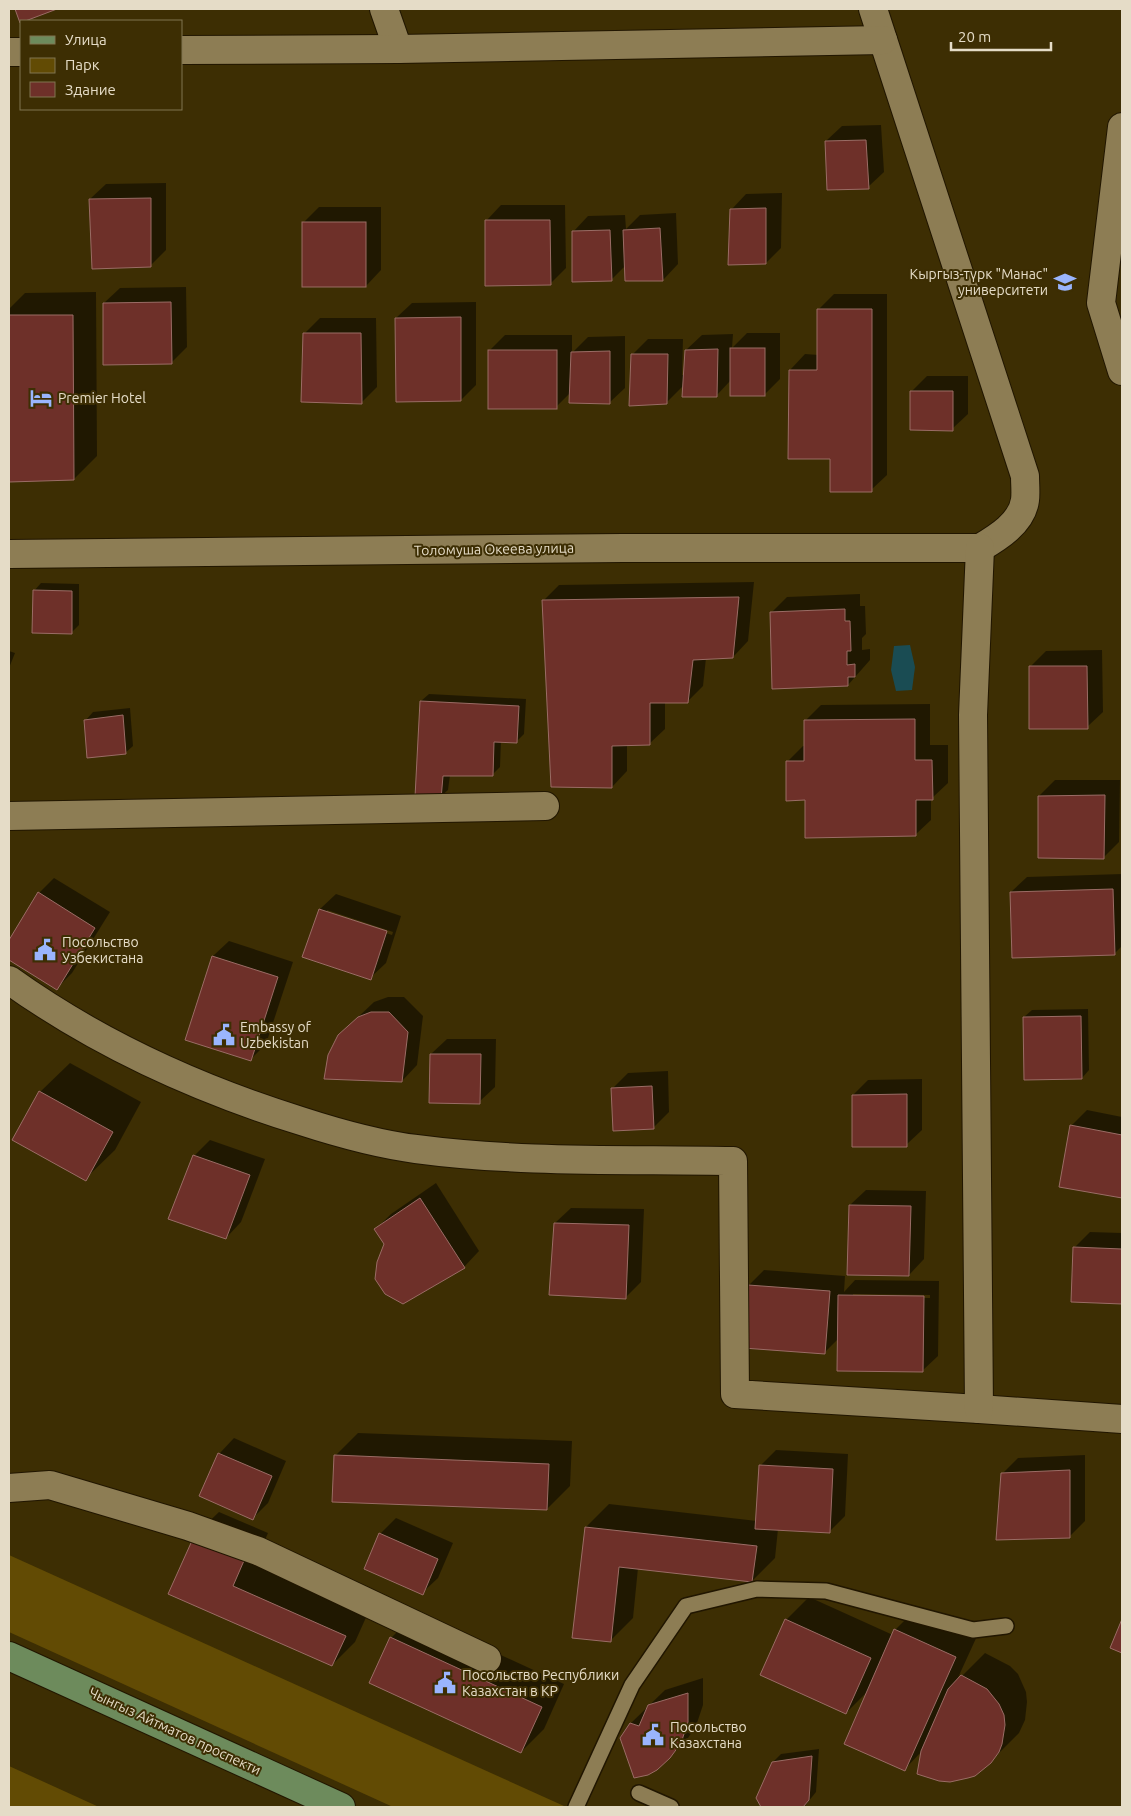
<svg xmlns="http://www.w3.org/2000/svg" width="1131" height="1816" viewBox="0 0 1131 1816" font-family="Ubuntu,sans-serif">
<rect width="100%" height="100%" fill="#3d2e03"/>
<g fill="#624b04">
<polygon points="9,1555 564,1806 563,1807 393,1807 9,1632"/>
<polygon points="9,1766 99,1807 9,1807"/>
</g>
<polygon fill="#1a4c53" points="910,645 915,667 912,690 896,691 891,670 894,646"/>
<g fill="#0007" fill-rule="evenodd">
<polygon points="881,125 884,172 868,187 826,141 842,126"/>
<polygon points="166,183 166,250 150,266 90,199 106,184"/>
<polygon points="782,193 781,248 766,263 731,210 746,194"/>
<polygon points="501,205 565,205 566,268 550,284 486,221"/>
<polygon points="319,207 381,207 381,270 366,286 303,223"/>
<polygon points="676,213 678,264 663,280 625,266 611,280 573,232 588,216 625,215 626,229 640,215"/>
<polygon points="186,287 187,347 171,363 104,303 120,288"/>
<polygon points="96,292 97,456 74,479 9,481 9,309 25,293"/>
<polygon points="834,294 887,294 887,475 871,490 790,370 805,354 819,355 818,310"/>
<polygon points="476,302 476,385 461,400 396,318 412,303"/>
<polygon points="320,318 376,318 377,387 362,402 304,334"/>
<polygon points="747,333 780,333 780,379 765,394 731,380 716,396 684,385 667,402 632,355 648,339 683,339 682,375 685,375 686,350 702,335 733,334 732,348"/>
<polygon points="505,335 572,335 572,353 588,337 625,336 625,388 609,403 570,393 556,407 489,351"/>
<polygon points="927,376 968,376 968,414 952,429 911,392"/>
<polygon points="754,582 748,641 733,657 706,658 703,686 688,701 665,702 665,729 649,744 627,744 627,771 612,787 544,600 559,585"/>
<polygon points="41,583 79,584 79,625 71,633 34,591"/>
<polygon points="860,594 860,606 865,606 866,634 862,638 862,650 870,649 870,660 848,685 771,613 787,597"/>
<polygon points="1102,650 1103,712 1087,727 1030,667 1046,651"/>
<polygon points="9,651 15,653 9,668"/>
<polygon points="429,694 526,699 524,734 516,742 501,741 500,767 492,775 450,775 448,790 440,797 421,701"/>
<polygon points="930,704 930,745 948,745 948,783 931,799 931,820 915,835 806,799 787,762 803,746 805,746 805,721 821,705"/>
<polygon points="130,708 133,746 125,753 86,720 93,712"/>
<polygon points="1055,780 1120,780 1119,842 1104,857 1039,796"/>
<polygon points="1122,874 1122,946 1114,954 1011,892 1027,877"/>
<polygon points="54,878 110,912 72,973 57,988 9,958 9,942 39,893"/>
<path d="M336 894 401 916 386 963 370 978 304 956 320 909ZM327 910 393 932 392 935 327 913Z"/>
<polygon points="229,941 293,962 266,1044 250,1060 186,1039 213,956"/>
<polygon points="388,997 404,997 423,1016 417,1065 402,1081 355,1020 374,1002"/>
<polygon points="1088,1009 1089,1070 1082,1078 1024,1017 1032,1010"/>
<polygon points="447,1039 496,1039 495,1087 479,1102 431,1054"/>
<polygon points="70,1063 141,1102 115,1150 85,1179 40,1092"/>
<polygon points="668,1071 669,1112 654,1127 613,1088 628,1073"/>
<polygon points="922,1079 922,1130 906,1145 853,1095 868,1080"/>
<polygon points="1087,1110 1122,1117 1122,1197 1060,1186 1071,1126"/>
<polygon points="210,1140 265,1159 241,1222 226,1238 194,1156"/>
<polygon points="436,1183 479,1251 464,1267 385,1244 376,1229 391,1214"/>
<polygon points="866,1190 926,1191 924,1259 909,1275 850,1205"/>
<polygon points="571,1208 644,1209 641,1282 626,1297 555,1223"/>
<polygon points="1090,1232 1122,1233 1122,1302 1072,1301 1074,1248"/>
<path d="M764 1270 845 1276 844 1292 855 1280 939 1281 938 1356 922 1371 839 1338 824 1353 749 1285ZM853 1294 930 1295V1298L853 1297Z"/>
<polygon points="358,1433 572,1441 570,1486 547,1509 335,1456"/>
<polygon points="234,1438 286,1461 268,1503 253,1518 219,1454"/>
<polygon points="776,1450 848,1454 845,1516 829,1532 778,1529 775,1558 752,1581 638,1568 633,1618 610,1641 586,1527 609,1504 757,1521 760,1466"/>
<polygon points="1085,1455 1085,1521 1069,1537 1002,1474 1018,1458"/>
<polygon points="219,1512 268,1533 255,1563 368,1613 355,1642 332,1665 170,1594 196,1534"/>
<polygon points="396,1518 453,1543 438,1578 422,1593 380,1534"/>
<polygon points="809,1597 893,1635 895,1630 918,1607 978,1634 956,1682 985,1653 1010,1666 1018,1674 1026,1692 1027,1702 1025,1720 1019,1733 995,1757 922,1751 905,1769 869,1690 846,1713 786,1620"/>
<polygon points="414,1615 564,1684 544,1729 521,1752 391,1638"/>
<polygon points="703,1678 703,1705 696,1726 686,1741 669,1757 630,1724 665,1690"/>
<polygon points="819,1749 816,1792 804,1807 762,1807 757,1798 773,1762 781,1754"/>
</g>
<g fill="#6e3029" stroke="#9a6c65">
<polygon points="15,9 57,9 20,23"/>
<polygon points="866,140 869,189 827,190 825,141"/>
<polygon points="151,198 151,267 92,269 89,199"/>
<polygon points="766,208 766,264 728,265 730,209"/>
<polygon points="485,220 550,220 551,285 485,286"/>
<rect x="302" y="222" width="64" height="65"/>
<polygon points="660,228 663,281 625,281 623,230"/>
<polygon points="610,230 612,281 572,282 572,231"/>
<polygon points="171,302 172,364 103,365 103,303"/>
<polygon points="817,309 872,309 872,492 830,492 830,459 788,459 789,370 817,370"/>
<polygon points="9,315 73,315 74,480 9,482"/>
<polygon points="461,317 461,401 396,402 395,318"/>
<polygon points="303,333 361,333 362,404 301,402"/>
<rect x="730" y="348" width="35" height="48"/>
<polygon points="718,349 717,397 682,397 685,350"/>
<rect x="488" y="350" width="69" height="59"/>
<polygon points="610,351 610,404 569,403 571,352"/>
<polygon points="631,354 668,354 667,404 629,406"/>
<polygon points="910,391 953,391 953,431 910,430"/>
<polygon points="33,590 72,591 72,634 32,633"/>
<polygon points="739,597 733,658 693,660 688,703 650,703 650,745 612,746 612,788 551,787 542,600"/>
<polygon points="845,609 845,621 850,621 851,651 847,651 847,665 855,664 855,677 848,677 848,686 772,689 770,612"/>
<polygon points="1029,666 1087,666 1088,729 1029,729"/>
<polygon points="420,701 519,706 517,743 494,742 493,776 443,776 441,799 415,797"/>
<polygon points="123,715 126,754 87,758 84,720"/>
<polygon points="915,719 915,760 932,760 933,800 916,800 916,836 805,838 805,800 786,801 786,761 804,761 804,720"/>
<polygon points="1105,795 1104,859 1038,858 1038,796"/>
<polygon points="1113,889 1115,955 1012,958 1010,892"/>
<polygon points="38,892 95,928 57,990 9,960 9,940"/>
<polygon points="319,909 387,931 371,980 302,957"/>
<polygon points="212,956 278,977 251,1061 185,1040"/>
<polygon points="371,1012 389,1012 408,1032 402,1082 324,1079 328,1055 338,1035 358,1017"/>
<polygon points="1081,1016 1082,1079 1024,1080 1023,1017"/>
<polygon points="430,1054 481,1054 480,1104 429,1103"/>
<polygon points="652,1086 654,1129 613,1131 611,1088"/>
<polygon points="39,1091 113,1132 86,1181 12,1140"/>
<polygon points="907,1094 907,1147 852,1147 852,1095"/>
<polygon points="1070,1125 1122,1135 1122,1198 1059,1187"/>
<polygon points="193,1155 250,1175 226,1239 168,1219"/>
<polygon points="420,1198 465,1268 403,1304 385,1294 375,1279 377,1262 384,1244 374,1229"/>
<polygon points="849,1205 911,1206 909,1276 847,1275"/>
<polygon points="554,1223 629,1225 626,1299 549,1295"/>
<polygon points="1073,1247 1122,1249 1122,1304 1071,1302"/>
<polygon points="748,1285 830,1291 825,1354 743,1348"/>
<polygon points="838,1295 924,1296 923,1372 837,1371"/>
<polygon points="218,1453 272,1476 253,1520 199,1496"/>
<polygon points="334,1455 549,1464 547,1510 332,1502"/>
<polygon points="759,1465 833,1469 830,1533 755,1529"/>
<polygon points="1070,1470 1070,1538 996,1540 1001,1473"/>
<polygon points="585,1527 757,1546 752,1582 619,1567 611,1642 572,1638"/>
<polygon points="379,1533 438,1559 423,1595 364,1569"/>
<polygon points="195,1534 246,1556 233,1586 346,1636 332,1666 168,1594"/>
<polygon points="785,1619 871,1658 846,1714 760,1675"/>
<polygon points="1122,1619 1122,1653 1110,1648"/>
<polygon points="894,1629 956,1657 905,1771 844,1744"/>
<polygon points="390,1637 542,1707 521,1753 369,1683"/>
<polygon points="961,1675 987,1689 999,1704 1004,1715 1005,1725 1002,1744 999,1752 991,1763 975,1776 968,1778 950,1782 939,1781 917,1774 921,1751 948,1689"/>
<polygon points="688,1693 688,1722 681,1743 670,1758 657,1770 648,1775 634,1778 620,1738 630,1723 639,1726 648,1705"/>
<polygon points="812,1756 809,1800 803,1807 761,1807 756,1798 772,1762"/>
</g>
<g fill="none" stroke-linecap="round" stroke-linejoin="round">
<g stroke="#211600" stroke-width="18">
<g id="lane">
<polyline points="639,1793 671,1807"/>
<polyline points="576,1807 632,1685 686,1606 757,1589 826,1591 973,1630 1006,1626"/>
</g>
</g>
<g stroke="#211600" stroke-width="30">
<g id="street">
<polyline points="384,9 398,49"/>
<path d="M873 9 1025 476C1025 484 1026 493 1025 500 1022 523 997 538 980 548"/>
<polyline points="181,50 398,49 883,40"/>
<polyline points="9,52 21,52"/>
<polyline points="1122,127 1101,303 1122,371"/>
<polyline points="9,554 623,548 980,548"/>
<polyline points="9,816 545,806"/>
<path d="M9 980C97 1043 198 1089 301 1121 338 1133 377 1144 416 1149 521 1163 628 1159 733 1161L735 1394 979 1409 1122 1419"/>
<polyline points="979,1409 973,715 980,548"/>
<polyline points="9,1488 50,1485 188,1526 258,1551 487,1659"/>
</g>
</g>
<g stroke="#211600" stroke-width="30">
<polyline id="primary" points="9,1656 341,1807"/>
</g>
<use href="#lane" stroke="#8d7d54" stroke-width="15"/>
<use href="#street" stroke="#8d7d54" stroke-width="28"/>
<use href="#primary" stroke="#6d8b5c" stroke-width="28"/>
</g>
<defs>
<g id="university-bare" transform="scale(1.725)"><path d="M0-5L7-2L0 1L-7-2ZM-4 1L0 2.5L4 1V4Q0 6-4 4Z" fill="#9ab5fd" stroke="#3d2e03" stroke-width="2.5" paint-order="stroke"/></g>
<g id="hotel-bare" transform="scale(1.725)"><path d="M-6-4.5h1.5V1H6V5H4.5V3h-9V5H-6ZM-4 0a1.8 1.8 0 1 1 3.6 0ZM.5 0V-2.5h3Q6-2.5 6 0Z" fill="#9ab5fd" stroke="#3d2e03" stroke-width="2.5" paint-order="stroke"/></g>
<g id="civic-bare" transform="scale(1.725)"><path d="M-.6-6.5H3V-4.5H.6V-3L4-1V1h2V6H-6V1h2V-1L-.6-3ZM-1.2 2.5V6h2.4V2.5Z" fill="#9ab5fd" stroke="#3d2e03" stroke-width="2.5" paint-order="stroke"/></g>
</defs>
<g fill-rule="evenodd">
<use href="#university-bare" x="1065" y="282"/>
<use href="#hotel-bare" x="41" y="398"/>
<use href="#civic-bare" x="45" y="950"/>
<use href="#civic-bare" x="224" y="1035"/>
<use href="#civic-bare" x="445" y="1683"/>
<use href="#civic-bare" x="653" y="1735"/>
</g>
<g text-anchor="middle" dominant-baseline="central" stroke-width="4" stroke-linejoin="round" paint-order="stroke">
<g font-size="14" fill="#e5dcc7" stroke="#3d2e03" text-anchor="start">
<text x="1048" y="274" text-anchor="end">Кыргыз-түрк "Манас"<tspan x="1048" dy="16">университети</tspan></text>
<text x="58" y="398">Premier Hotel</text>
<text x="62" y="942">Посольство<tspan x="62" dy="16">Узбекистана</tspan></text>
<text x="240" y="1027">Embassy of<tspan x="240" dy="16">Uzbekistan</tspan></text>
<text x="462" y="1675">Посольство Республики<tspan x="462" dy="16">Казахстан в КР</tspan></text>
<text x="670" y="1727">Посольство<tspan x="670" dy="16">Казахстана</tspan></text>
</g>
<g font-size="14" fill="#e5dcc7" stroke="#3d2e03">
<text transform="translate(494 549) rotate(-1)">Толомуша Океева улица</text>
<text transform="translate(175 1731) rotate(25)">Чынгыз Айтматов проспекти</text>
</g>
</g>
<rect width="1131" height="1816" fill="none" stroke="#e5dcc7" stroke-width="20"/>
<rect x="20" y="20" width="162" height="90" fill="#3d2e03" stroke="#807451"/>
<rect x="30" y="36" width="25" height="8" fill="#6d8b5c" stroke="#807451"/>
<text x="65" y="45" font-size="15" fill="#e5dcc7">Улица</text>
<rect x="30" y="58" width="25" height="15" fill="#624b04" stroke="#807451"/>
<text x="65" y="70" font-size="15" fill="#e5dcc7">Парк</text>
<rect x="30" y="82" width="25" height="15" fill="#6e3029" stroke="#807451"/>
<text x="65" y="95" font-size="15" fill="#e5dcc7">Здание</text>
<path d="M951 42v8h100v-8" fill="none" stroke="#e5dcc7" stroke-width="2.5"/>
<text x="958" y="42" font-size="15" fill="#e5dcc7" stroke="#3d2e03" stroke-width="4" paint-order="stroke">20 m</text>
</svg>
